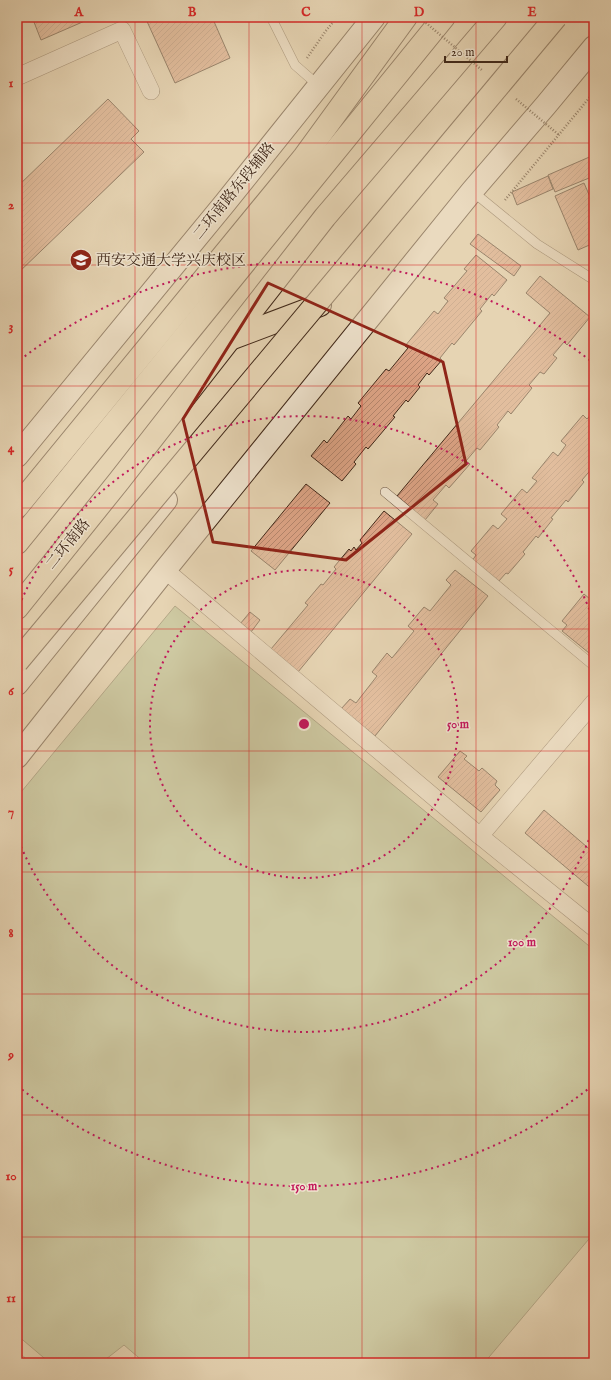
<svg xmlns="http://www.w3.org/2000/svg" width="611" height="1380" viewBox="0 0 611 1380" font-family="'IM FELL English','Noto Serif SC',serif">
<defs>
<pattern id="building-hatch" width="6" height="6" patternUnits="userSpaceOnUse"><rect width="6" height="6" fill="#dda486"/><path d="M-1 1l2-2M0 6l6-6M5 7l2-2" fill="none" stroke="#b5866d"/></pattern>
</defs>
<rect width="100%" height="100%" fill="#e6d4b3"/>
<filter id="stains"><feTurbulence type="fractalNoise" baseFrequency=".005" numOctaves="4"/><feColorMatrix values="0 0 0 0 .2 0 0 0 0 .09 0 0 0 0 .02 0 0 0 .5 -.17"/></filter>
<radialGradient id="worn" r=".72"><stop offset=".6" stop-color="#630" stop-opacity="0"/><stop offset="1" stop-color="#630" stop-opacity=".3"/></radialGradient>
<polygon fill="#b2bd8f" stroke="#797254" points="175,606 594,950 594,1233 484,1363 145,1363 124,1345 101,1363 50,1363 17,1335 17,797"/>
<g fill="url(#building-hatch)" stroke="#402819">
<polygon points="32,17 94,17 41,40"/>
<polygon points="145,17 212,17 230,58 175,83"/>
<polygon points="17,39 21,48 17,49"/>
<polygon points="108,99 139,131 131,139 144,152 17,274 17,187"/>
<polygon points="594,155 594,176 555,192 548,175"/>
<polygon points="548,176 553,189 517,205 512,192"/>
<polygon points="584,183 594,206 594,243 578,250 555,196"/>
<polygon points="478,234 521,266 514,276 470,244"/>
<polygon points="476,255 507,280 494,296 492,294 480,309 482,311 454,345 452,343 440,358 442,360 429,375 427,373 418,385 420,387 408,402 406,400 393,416 395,417 368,449 366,447 354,462 356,464 342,481 311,456 324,440 327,443 348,416 351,419 361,406 358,403 386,369 389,371 408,348 405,346 434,311 438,314 448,301 444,298 467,271 464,269"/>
<polygon points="540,276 590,317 567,345 564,342 553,355 557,358 544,374 540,372 529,385 532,388 511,414 508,411 497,425 499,427 480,450 477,448 466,461 470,464 449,488 446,485 433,500 438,504 425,520 397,496 550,313 526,293"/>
<polygon points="594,411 594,466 582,480 584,482 568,502 566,500 551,518 553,519 538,538 536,536 523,552 525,554 508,574 506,573 498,582 472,561 476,555 471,551 493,525 498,529 507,519 501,514 522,489 527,493 537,481 532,478 553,452 558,456 566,445 561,441 583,415 587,419"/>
<polygon points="306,484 330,503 275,570 251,551"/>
<polygon points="384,511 412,534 298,672 271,649 308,605 305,603 321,584 323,585 336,569 334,567 349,549 351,551 354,547 356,550 362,543 360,540"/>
<polygon points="455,570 488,596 375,736 341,709 350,699 356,703 377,676 372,672 387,653 392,658 414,631 408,626 424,607 430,611 451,585 446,580"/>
<polygon points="594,593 594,647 589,653 562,631 567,625 562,621 584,594 590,599"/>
<polygon points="250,612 260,620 251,632 240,624"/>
<polygon points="460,751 467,756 464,759 479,771 482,768 497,781 495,785 500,790 481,812 438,777"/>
<polygon points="544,810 594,853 594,891 525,833"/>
</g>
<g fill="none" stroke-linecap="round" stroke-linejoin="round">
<g stroke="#6a5340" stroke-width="10">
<g id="service">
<polyline points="271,17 295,65 319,86"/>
<polyline points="472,191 537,244 594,280"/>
<polyline points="385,492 594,666"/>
</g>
</g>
<g stroke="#6a5340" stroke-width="18">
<g id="minor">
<polyline points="17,77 122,30 151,91"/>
<polyline points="165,570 480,836 594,928"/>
<polyline points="480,836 594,702"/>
<polyline points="17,1363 18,1363"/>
</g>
</g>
<g stroke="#402819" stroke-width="24">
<g id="secondary">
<polyline points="17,456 225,203 374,17"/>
<polyline points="17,684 166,500"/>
<polyline points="17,757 165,570 472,191 546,105 594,47"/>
</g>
</g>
<g stroke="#402819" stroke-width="24">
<g id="trunk">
<polyline points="230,339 320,305"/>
<polyline points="17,507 304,157 406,17"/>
<polyline points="17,543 444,17"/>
<polyline points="17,608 119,481 325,217 496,17"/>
</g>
</g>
<g stroke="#402819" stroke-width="2.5" stroke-dasharray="1 2" stroke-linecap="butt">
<polyline points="307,58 325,32 337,17"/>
<polyline points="505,200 594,92"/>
</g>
<use href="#service" stroke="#efe3ce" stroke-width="9"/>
<use href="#minor" stroke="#efe3ce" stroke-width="17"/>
<use href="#secondary" stroke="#efe3ce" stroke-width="22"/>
<use href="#trunk" stroke="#e6d4b3" stroke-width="22"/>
<g stroke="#402819" stroke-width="24" stroke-linecap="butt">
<polyline id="trunk-bridge" points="17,662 556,17"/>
</g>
<g stroke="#402819" stroke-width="2.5" stroke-dasharray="1 2" stroke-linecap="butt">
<polyline points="419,17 483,71"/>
<polyline points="516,99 559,135"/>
</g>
<use href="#trunk-bridge" stroke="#e6d4b3" stroke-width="22"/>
</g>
<path d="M0 0H611V1380H0ZM268 283 443 362 466 464 346 560 213 542 183 419Z" fill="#e6d4b3" fill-opacity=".55" fill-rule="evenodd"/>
<path fill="none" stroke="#8f2418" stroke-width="3" stroke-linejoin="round" d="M268 283 443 362 466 464 346 560 213 542 183 419Z"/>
<path fill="none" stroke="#d62828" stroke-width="1" stroke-opacity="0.55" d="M135 17V1363M249 17V1363M362 17V1363M476 17V1363M17 143H594M17 265H594M17 386H594M17 508H594M17 629H594M17 751H594M17 872H594M17 994H594M17 1115H594M17 1237H594"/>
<g fill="none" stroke="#c2185b" stroke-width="2" stroke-dasharray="2 4">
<circle cx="304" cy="724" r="154"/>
<path d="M593 829A308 308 0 0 1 17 837M17 611A308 308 0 0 1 593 619"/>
<path d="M592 1086A462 462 0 0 1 20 1088M20 360A462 462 0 0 1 592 362"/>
</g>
<defs>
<g id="university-disc" transform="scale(1.15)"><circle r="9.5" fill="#8f2418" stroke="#efe3ce"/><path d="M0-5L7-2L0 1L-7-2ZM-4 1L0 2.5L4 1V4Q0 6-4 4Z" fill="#fff"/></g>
</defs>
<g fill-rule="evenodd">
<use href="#university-disc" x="81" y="260"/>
</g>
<g text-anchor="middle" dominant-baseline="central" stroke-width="3" stroke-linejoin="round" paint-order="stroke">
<g font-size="15" fill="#402819" stroke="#efe3ce">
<text transform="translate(234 191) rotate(-51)">二环南路东段辅路</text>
<text transform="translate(68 544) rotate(-51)">二环南路</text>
</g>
<g font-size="15" fill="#402819" stroke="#efe3ce" text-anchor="start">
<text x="96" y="260">西安交通大学兴庆校区</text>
</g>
</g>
<circle cx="304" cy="724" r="6" fill="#c2185b" stroke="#efe3ce" stroke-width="2"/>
<g font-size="12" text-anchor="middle" font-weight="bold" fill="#c2185b" stroke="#efe3ce" stroke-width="3" stroke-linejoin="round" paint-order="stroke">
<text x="458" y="728">50 m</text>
<text x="522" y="946">100 m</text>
<text x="304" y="1190">150 m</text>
</g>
<rect width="611" height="1380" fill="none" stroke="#e6d4b3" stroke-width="44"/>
<path d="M445 56v6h62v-6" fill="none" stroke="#402819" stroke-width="2"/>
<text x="451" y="56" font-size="12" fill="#402819" stroke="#efe3ce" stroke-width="3" paint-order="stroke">20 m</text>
<rect x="22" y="22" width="567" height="1336" fill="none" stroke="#d62828" stroke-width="1.5"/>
<g font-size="13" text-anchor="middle" font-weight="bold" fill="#d62828">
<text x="79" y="16">A</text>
<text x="192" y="16">B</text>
<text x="306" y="16">C</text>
<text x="419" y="16">D</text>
<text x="532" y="16">E</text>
<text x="11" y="87">1</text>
<text x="11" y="209">2</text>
<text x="11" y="330">3</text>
<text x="11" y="452">4</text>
<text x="11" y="573">5</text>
<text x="11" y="695">6</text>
<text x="11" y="816">7</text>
<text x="11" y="937">8</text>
<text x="11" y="1059">9</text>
<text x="11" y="1180">10</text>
<text x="11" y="1302">11</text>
</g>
<rect width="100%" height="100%" filter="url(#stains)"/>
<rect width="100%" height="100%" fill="url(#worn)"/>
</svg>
